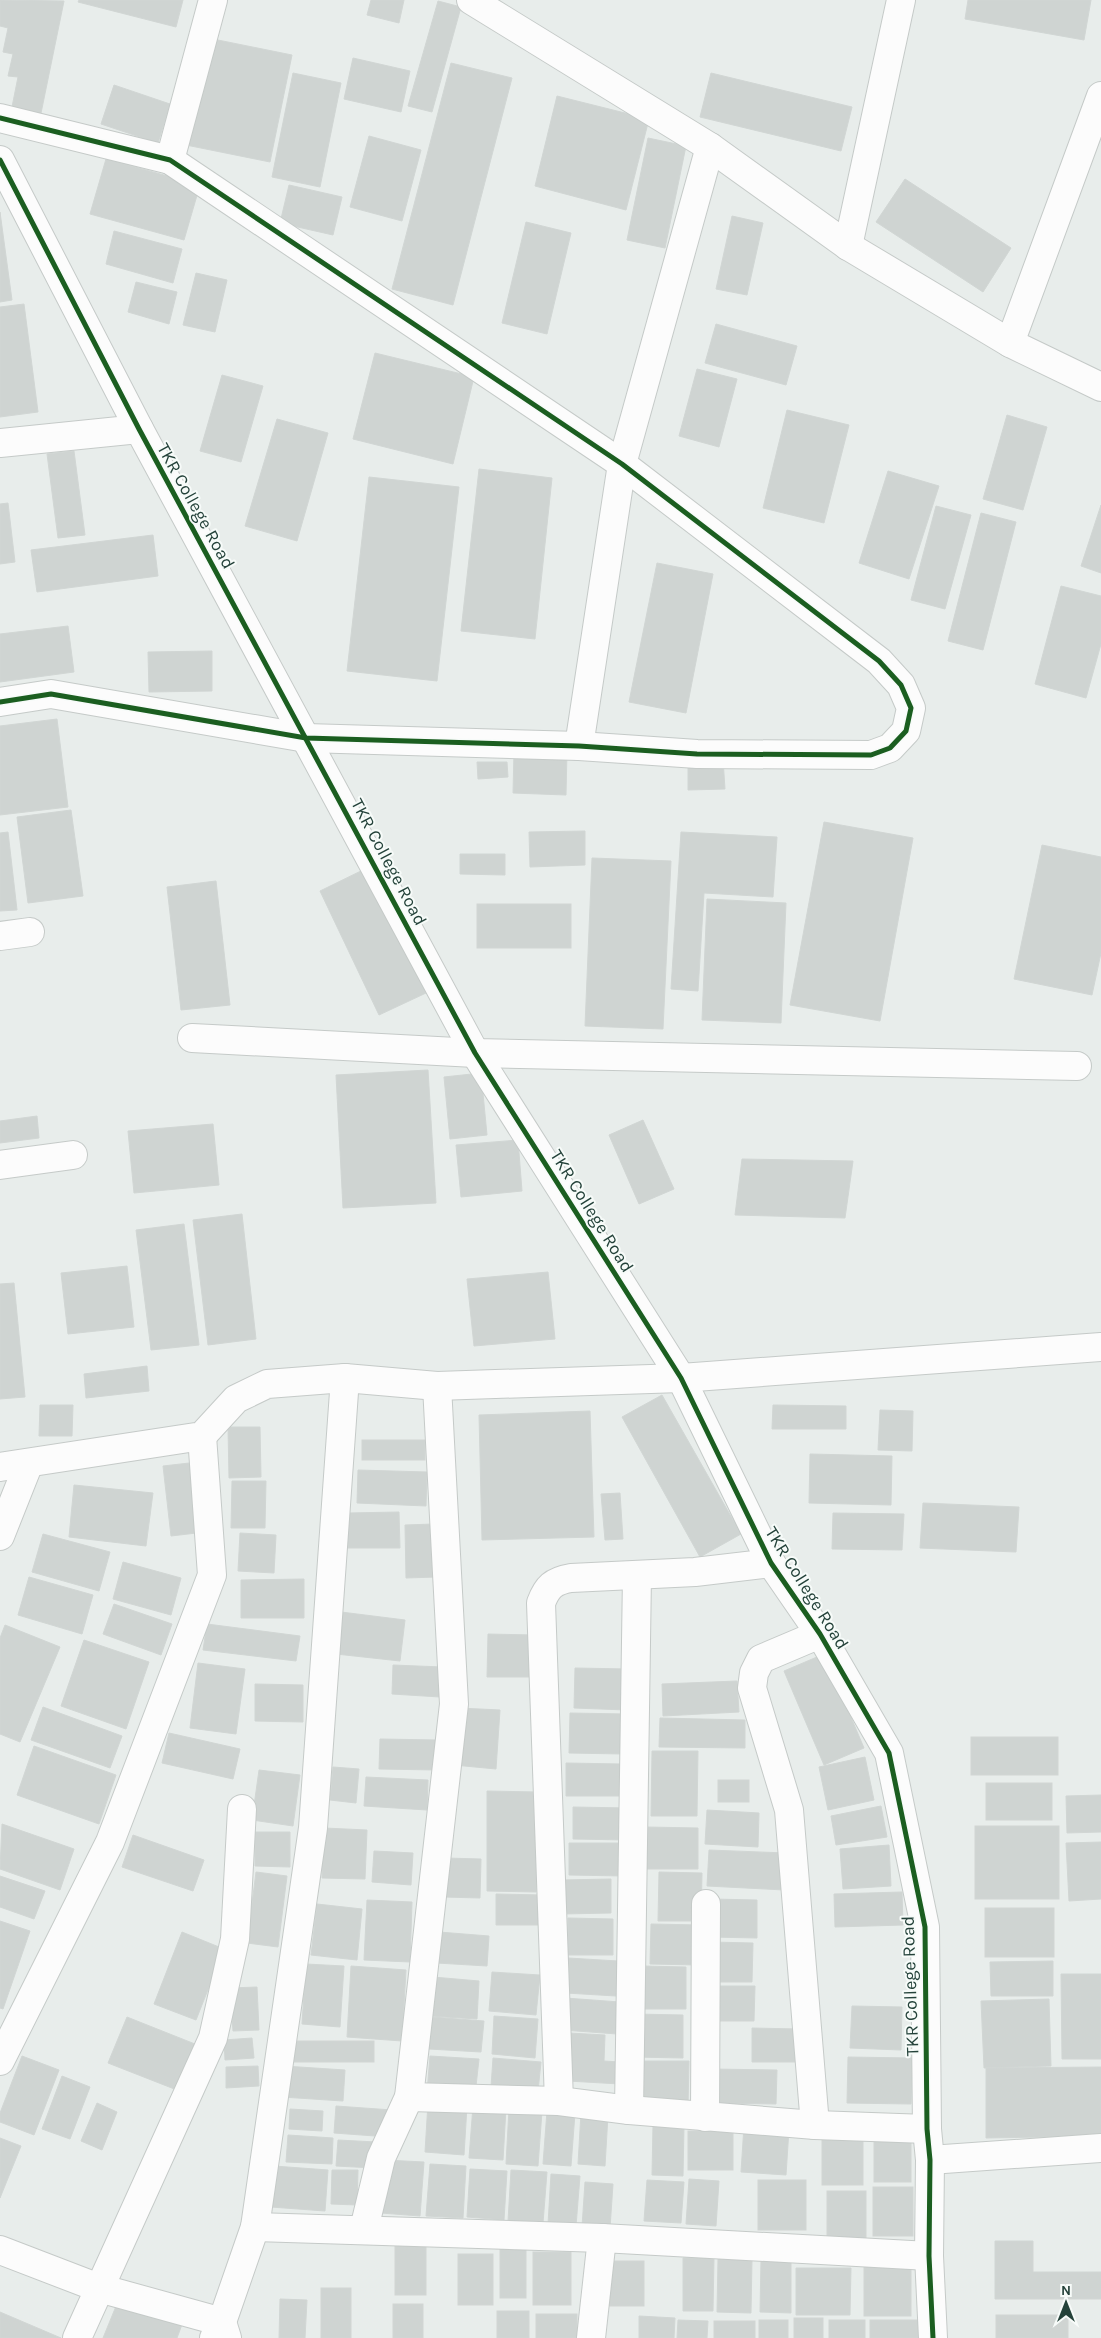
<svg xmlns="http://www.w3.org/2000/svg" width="1101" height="2338" viewBox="0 0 1101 2338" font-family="Karla,sans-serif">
<rect width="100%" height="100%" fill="#e8edeb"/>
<g fill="#cfd4d2" stroke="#d1d6d4">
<polygon points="0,0 64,1 40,118 11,112 18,77 8,76 13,54 3,52 8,28 0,26"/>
<polygon points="79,0 183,0 176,27 78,2"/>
<polygon points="371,0 404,0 399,23 367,15"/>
<polygon points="968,0 1091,0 1084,40 965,19"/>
<polygon points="438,1 461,7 432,112 408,106"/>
<polygon points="208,38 292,55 270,162 186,145"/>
<polygon points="353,58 410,71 401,112 344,99"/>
<polygon points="451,63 512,78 453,305 392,289"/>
<polygon points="293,73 341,83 320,187 272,177"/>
<polygon points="711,73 852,107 841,151 700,117"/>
<polygon points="114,85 170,104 158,143 101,124"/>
<polygon points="557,96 649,119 626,210 535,186"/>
<polygon points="369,136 421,150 402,221 350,207"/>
<polygon points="648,138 686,146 665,248 627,240"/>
<polygon points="106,159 200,185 184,240 90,214"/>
<polygon points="905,179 1011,248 983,292 876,222"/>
<polygon points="289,185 342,197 333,235 280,223"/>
<polygon points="0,212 12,300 0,302"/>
<polygon points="732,216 763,223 747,295 716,289"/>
<polygon points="526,222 571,233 547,334 502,323"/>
<polygon points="114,231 182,249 173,283 106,264"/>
<polygon points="196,273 227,280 215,332 183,325"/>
<polygon points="136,282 177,292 169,324 128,312"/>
<polygon points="24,304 38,412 0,417 0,307"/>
<polygon points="716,324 797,346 786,385 705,363"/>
<polygon points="375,353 474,377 453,464 353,439"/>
<polygon points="697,369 737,379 719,447 679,436"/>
<polygon points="222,375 263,386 241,462 200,451"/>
<polygon points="787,410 849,425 824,523 763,508"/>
<polygon points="1007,415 1047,427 1023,510 983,499"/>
<polygon points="277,419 328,433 297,541 245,526"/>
<polygon points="74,451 85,535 58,538 47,454"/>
<polygon points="479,469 552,478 535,639 461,631"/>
<polygon points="888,471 939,486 909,579 859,563"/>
<polygon points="369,477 459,487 437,681 347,671"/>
<polygon points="8,503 15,562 0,564 0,504"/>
<polygon points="1101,505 1101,573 1081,566"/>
<polygon points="936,506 971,515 945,609 911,600"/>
<polygon points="981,513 1016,522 983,650 948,641"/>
<polygon points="153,535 158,576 37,592 31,550"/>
<polygon points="657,563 713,574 686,713 629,702"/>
<polygon points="1061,586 1101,596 1101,644 1086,698 1035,684"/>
<polygon points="68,626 74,672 0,682 0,634"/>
<polygon points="212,651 212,691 149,692 148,652"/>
<polygon points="57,719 68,807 0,815 0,726"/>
<polygon points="514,751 567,752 566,795 513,793"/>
<polygon points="723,759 725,789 688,790 688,760"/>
<polygon points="477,762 507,762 508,777 478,779"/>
<polygon points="71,810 83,896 28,903 17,817"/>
<polygon points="824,822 913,838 880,1021 790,1005"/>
<polygon points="585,831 585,865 530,867 529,832"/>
<polygon points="8,832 17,910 0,911 0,833"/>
<polygon points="681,832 777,837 773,897 704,893 698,991 671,989"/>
<polygon points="1042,845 1101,857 1101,953 1092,995 1014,979"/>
<polygon points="460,854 505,854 505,875 460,874"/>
<polygon points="592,858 671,861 663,1029 585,1026"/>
<polygon points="367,868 426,993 379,1015 320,891"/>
<polygon points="216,881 230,1005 181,1010 167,887"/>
<polygon points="707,899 786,903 781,1023 702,1020"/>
<rect x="477" y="904" width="94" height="44"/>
<polygon points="428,1070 436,1203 343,1208 336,1075"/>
<polygon points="481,1073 487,1135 450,1139 444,1077"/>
<polygon points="37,1116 39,1138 0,1143 0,1121"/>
<polygon points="643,1120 674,1189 639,1204 609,1135"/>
<polygon points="213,1124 219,1185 134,1193 128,1131"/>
<polygon points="518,1140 522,1191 461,1197 456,1145"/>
<polygon points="742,1159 853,1161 845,1218 735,1215"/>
<polygon points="242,1214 256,1339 208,1345 193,1220"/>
<polygon points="184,1224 199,1345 151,1350 136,1230"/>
<polygon points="127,1266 134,1327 68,1334 61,1273"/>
<polygon points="548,1272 555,1339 474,1346 467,1279"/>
<polygon points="14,1283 25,1397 0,1399 0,1284"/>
<polygon points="147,1366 149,1391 86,1398 84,1374"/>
<polygon points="662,1395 741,1534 700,1557 622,1417"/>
<polygon points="40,1405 73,1405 72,1436 39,1436"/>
<polygon points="773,1405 846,1406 846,1429 772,1429"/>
<polygon points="880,1410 913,1411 912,1451 878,1450"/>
<polygon points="590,1411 594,1537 482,1540 479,1415"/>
<polygon points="228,1427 260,1427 261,1477 229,1478"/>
<rect x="362" y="1440" width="63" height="20"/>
<polygon points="810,1454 892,1456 891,1505 809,1503"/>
<polygon points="198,1462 205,1532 171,1536 163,1466"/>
<polygon points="358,1470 427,1472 426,1506 357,1503"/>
<polygon points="232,1481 266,1481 265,1528 231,1528"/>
<polygon points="74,1485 153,1493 146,1546 69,1537"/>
<polygon points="620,1493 623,1539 605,1540 601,1494"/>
<polygon points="923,1503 1019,1507 1016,1552 920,1548"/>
<polygon points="399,1512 400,1548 348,1548 348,1513"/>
<polygon points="833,1513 904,1514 902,1550 832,1549"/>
<polygon points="434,1524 436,1577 406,1578 405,1525"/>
<polygon points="240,1533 276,1535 274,1573 238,1571"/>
<polygon points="43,1534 110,1552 99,1591 32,1572"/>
<polygon points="123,1562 181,1578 171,1615 113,1599"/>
<polygon points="29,1577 93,1595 82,1634 18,1615"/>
<polygon points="304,1579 304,1618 241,1618 241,1580"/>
<polygon points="114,1604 172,1624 161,1655 103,1634"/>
<polygon points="341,1612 405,1620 400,1661 336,1654"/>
<polygon points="207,1624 300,1636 296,1661 203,1650"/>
<polygon points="5,1625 60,1647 20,1742 0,1734 0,1638"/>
<polygon points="488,1634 534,1635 533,1677 487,1677"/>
<polygon points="84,1640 149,1662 126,1729 61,1706"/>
<polygon points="824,1654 864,1748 824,1765 784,1671"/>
<polygon points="198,1663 245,1669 236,1734 190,1728"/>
<polygon points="393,1665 442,1667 440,1697 392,1694"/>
<polygon points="575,1668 627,1669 627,1710 574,1708"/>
<polygon points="737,1681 739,1712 663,1716 662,1684"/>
<polygon points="255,1684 303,1685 303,1722 255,1721"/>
<polygon points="43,1707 122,1736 110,1768 31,1740"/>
<polygon points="459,1708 500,1710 496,1769 454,1765"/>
<polygon points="570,1713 625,1714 623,1754 569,1753"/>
<polygon points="660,1718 745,1720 745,1748 659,1747"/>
<polygon points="169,1733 240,1749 233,1779 162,1763"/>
<rect x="971" y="1737" width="87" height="38"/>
<polygon points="380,1739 437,1740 437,1770 379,1769"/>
<polygon points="34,1746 116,1775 99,1824 17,1795"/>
<polygon points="652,1751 698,1751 697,1816 651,1816"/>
<polygon points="865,1757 874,1800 828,1810 819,1767"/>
<polygon points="566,1763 621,1764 620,1796 566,1796"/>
<polygon points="333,1767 359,1769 356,1803 330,1800"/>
<polygon points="259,1770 300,1775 293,1826 252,1820"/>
<polygon points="366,1777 428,1780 427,1810 364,1806"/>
<rect x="718" y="1780" width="31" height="22"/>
<rect x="986" y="1783" width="66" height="37"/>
<polygon points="487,1791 538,1792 536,1892 487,1891"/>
<polygon points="1101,1795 1101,1832 1067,1833 1066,1796"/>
<polygon points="881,1806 887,1837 836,1845 831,1816"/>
<polygon points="573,1807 628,1808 627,1840 573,1839"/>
<polygon points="707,1810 759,1813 758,1847 705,1844"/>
<polygon points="2,1824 74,1849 60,1890 0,1869"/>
<rect x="975" y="1826" width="84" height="73"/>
<polygon points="646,1827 698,1828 698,1869 646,1869"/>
<polygon points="324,1828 367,1830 365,1879 322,1878"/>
<polygon points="255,1832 290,1832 290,1867 255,1866"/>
<polygon points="133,1835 204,1860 193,1891 122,1867"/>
<polygon points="1101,1842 1101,1899 1069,1901 1066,1843"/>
<polygon points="569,1843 624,1843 624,1876 569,1875"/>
<polygon points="889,1845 891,1886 843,1889 840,1849"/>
<polygon points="709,1850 786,1853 784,1890 707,1886"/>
<polygon points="374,1851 413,1853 411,1885 372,1882"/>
<polygon points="445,1858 481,1859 480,1898 444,1897"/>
<polygon points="256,1872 287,1876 278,1947 247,1943"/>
<polygon points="659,1872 702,1873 701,1921 658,1921"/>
<polygon points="0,1876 45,1891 34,1919 0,1907"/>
<polygon points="611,1879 611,1913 562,1914 562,1880"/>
<polygon points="902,1892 903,1925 835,1927 834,1894"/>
<polygon points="496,1894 543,1895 543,1925 496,1925"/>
<polygon points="711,1899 757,1900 757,1938 711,1937"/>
<polygon points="367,1900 412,1902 410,1962 364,1960"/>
<polygon points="317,1904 362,1909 357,1960 311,1955"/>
<rect x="985" y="1908" width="69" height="49"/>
<polygon points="568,1918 613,1919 613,1955 568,1955"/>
<polygon points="0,1921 30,1931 3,2009 0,2008"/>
<polygon points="651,1924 700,1925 699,1965 650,1964"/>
<polygon points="182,1932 224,1949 196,2020 154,2004"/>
<polygon points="439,1932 489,1936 487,1966 437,1963"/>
<polygon points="711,1942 753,1943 752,1982 711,1982"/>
<polygon points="568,1958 618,1961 616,1996 566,1993"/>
<polygon points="1053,1961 1053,1996 991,1996 990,1962"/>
<polygon points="306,1964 344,1966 340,2027 302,2024"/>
<polygon points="351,1966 406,1970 402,2041 347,2037"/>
<polygon points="642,1966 686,1967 686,2009 641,2009"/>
<polygon points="492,1972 540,1975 536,2015 489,2011"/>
<polygon points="1061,1974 1101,1974 1101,2059 1062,2059"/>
<polygon points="433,1977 479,1981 477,2019 430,2016"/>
<polygon points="711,1986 755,1986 754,2021 711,2021"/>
<polygon points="257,1987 259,2030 233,2031 230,1988"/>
<polygon points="565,1998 620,2002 617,2034 563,2030"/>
<polygon points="1049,1999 1051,2066 984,2068 981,2001"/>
<polygon points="852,2006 902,2007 901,2050 850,2048"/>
<polygon points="634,2014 683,2015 683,2058 634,2057"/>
<polygon points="494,2016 538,2019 535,2058 492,2054"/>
<polygon points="127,2017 200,2046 182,2092 108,2063"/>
<polygon points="432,2017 484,2021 481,2052 429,2049"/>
<polygon points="752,2028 798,2029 798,2062 752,2062"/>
<polygon points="569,2033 605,2035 604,2061 620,2062 620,2084 568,2081"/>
<polygon points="252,2038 254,2058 225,2060 224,2040"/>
<rect x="289" y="2041" width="85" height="21"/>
<polygon points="22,2056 59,2070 34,2135 0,2122 0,2113"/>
<polygon points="430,2056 479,2059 475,2095 427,2092"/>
<polygon points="848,2057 912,2058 911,2104 847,2103"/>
<polygon points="493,2058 541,2062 538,2091 491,2087"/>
<polygon points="644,2061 689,2061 688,2106 643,2106"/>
<polygon points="258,2066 259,2086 226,2088 226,2067"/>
<polygon points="284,2066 345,2070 343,2101 282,2097"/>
<polygon points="1101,2067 1101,2136 986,2138 986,2068"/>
<polygon points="712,2069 777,2070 776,2104 712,2103"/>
<polygon points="62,2076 90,2087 70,2139 42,2129"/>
<polygon points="97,2103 117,2112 102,2150 81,2141"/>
<polygon points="428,2103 467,2106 464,2155 425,2152"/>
<polygon points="336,2106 392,2110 389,2137 334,2133"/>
<polygon points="473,2106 506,2108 503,2160 469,2158"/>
<polygon points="290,2109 323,2111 322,2131 289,2129"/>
<polygon points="509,2109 542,2111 538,2166 506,2164"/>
<polygon points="547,2111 575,2113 571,2166 543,2164"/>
<polygon points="581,2113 608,2115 605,2166 578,2164"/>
<polygon points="653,2125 684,2126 683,2176 652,2175"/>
<polygon points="744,2126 789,2129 786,2175 741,2172"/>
<rect x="688" y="2131" width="45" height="39"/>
<rect x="874" y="2134" width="37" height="48"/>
<polygon points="288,2135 333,2138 332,2164 286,2162"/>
<polygon points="0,2138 21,2146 0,2198"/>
<polygon points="338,2140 376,2142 374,2168 336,2166"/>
<rect x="822" y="2140" width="41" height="45"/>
<polygon points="385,2160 424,2162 420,2216 381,2213"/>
<polygon points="430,2164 466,2166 463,2218 426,2216"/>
<polygon points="274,2166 328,2170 325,2211 271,2207"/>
<polygon points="470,2169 507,2171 504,2220 467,2217"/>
<polygon points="332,2170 358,2170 357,2205 331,2204"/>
<polygon points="511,2170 547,2172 543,2223 508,2221"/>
<polygon points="551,2174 580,2176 576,2226 548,2224"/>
<polygon points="689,2179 719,2181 716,2226 686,2224"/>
<polygon points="647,2180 684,2182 681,2223 644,2221"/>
<rect x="758" y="2180" width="48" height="50"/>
<polygon points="585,2182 613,2184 610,2228 582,2227"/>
<rect x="873" y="2187" width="40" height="49"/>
<rect x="827" y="2191" width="39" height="51"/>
<polygon points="995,2241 1033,2241 1033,2272 1101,2272 1101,2299 995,2299"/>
<rect x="395" y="2246" width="31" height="49"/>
<rect x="500" y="2248" width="26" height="50"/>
<rect x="533" y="2252" width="38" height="53"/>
<rect x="458" y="2254" width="35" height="51"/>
<polygon points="683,2258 714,2258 713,2311 683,2311"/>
<polygon points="718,2259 752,2260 751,2313 717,2312"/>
<polygon points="761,2259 791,2260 791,2313 760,2312"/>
<rect x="606" y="2261" width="38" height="45"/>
<rect x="864" y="2266" width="47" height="50"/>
<polygon points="796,2268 851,2268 850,2315 796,2315"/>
<rect x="321" y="2288" width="30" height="50"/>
<polygon points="121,2294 184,2319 177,2338 103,2338"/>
<polygon points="280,2299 307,2300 305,2338 279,2338"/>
<rect x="393" y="2304" width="30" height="34"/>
<rect x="497" y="2311" width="32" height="27"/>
<polygon points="0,2312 61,2338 0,2338"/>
<rect x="536" y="2314" width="41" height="24"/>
<rect x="996" y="2315" width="72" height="23"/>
<polygon points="639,2316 675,2318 674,2338 639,2338"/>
<rect x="794" y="2318" width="29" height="20"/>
<polygon points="678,2320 708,2321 707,2338 677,2338"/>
<rect x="759" y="2320" width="29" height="18"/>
<rect x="829" y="2320" width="36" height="18"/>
<rect x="870" y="2320" width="48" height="18"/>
<rect x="714" y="2321" width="41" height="17"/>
</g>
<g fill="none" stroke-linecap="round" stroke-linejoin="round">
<g stroke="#c5cac8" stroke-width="30">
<g id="minor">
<polyline points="471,0 710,147 848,246 1010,343 1101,387"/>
<polyline points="0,118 170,160 622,464 879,661 901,685 911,708 906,731 890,748 871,755 697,754 579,746 306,738 51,694 0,702"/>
<polyline points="170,160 213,0"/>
<polyline points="848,246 901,0"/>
<polyline points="1010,343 1101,96"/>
<polyline points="0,443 139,429"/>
<polyline points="579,746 622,464 710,147"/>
<polyline points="0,936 30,932"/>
<polyline points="192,1038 475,1053 1077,1066"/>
<polyline points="0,1165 73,1155"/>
<polyline points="0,1467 202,1436 236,1399 267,1384 345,1378 437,1386 681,1378 1101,1347"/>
<polyline points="0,1536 29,1463"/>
<polyline points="0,2061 110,1842 212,1575 202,1436"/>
<polyline points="409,2097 559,2101 629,2110 815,2125 927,2129"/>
<path d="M559 2101 541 1603C547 1587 553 1581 571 1578L695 1572 771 1563"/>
<polyline points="629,2110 637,1575"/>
<polyline points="705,2117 706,1904"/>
<polyline points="815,2125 789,1810 752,1688 754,1673 761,1659 820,1634"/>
<polyline points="930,2160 1101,2148"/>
<polyline points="255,2227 602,2238 929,2256"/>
<polyline points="364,2229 381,2158 409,2097 454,1704 437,1386"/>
<polyline points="0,2250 99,2288 222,2322 227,2338"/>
<polyline points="77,2338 213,2038 235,1939 242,1809"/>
<polyline points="214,2338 222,2322 255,2227 313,1828 345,1378"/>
<polyline points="591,2338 602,2238"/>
</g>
</g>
<g stroke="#c5cac8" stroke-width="30">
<polyline id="tertiary" points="0,160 139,429 475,1053 681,1378 771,1563 820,1634 889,1753 925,1927 927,2129 930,2160 929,2256 933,2338"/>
</g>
<use href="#minor" stroke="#fcfcfc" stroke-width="28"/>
<use href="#tertiary" stroke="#fcfcfc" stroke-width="28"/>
<g stroke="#f7fbf9" stroke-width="8">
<g id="cycleway">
<polyline points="0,118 170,160 622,464 879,661 901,685 911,708 906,731 890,748 871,755 697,754 579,746 306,738 51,694 0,702"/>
<polyline points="0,160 139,429 475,1053 681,1378 771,1563 820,1634 889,1753 925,1927 927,2129 930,2160 929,2256 933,2338"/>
</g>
</g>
<use href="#cycleway" stroke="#1b5e20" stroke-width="5"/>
</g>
<g text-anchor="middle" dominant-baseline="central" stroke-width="4" stroke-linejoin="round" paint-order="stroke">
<g font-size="18" fill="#24423a" stroke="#f7fbf9">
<text transform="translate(196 506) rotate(61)">TKR College Road</text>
<text transform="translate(389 862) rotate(62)">TKR College Road</text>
<text transform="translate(592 1211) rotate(58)">TKR College Road</text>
<text transform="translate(807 1588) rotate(58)">TKR College Road</text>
<text transform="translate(910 1986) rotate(-92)">TKR College Road</text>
</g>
</g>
<g transform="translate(1066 2303)" stroke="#f7fbf9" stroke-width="4" paint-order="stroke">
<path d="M0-4L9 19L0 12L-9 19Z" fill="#24423a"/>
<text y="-8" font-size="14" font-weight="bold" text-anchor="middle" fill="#24423a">N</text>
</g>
</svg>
